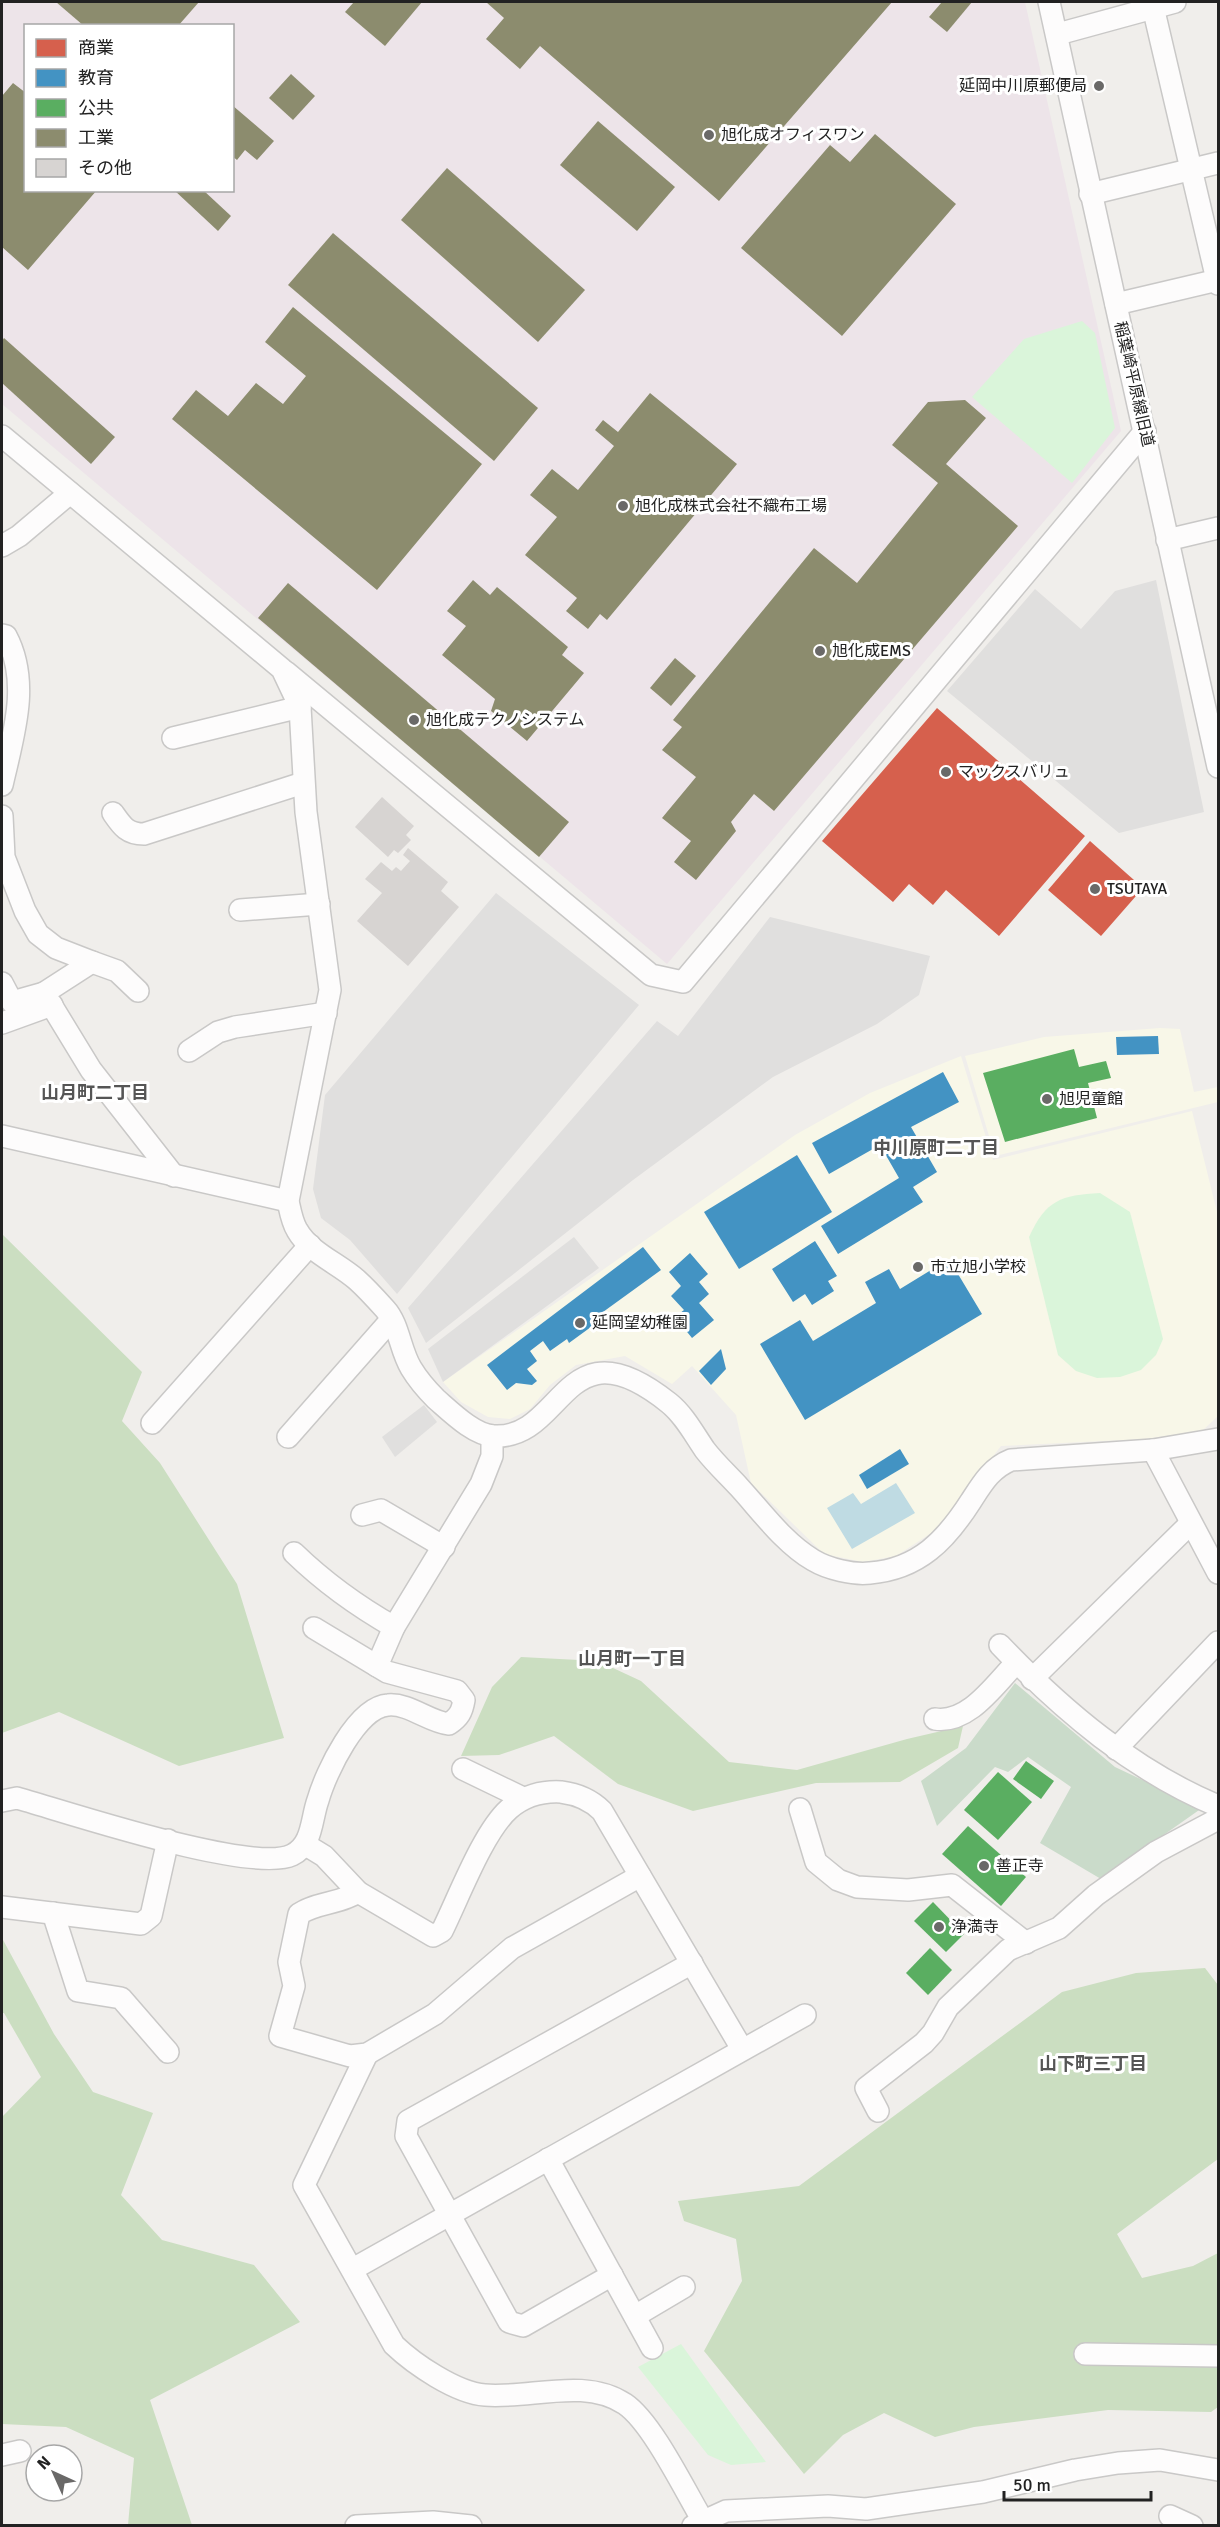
<svg xmlns="http://www.w3.org/2000/svg" width="1220" height="2527" viewBox="0 0 1220 2527" font-family="Signika,'Noto Sans JP',sans-serif">
<rect width="100%" height="100%" fill="#f0eeeb"/>
<path fill="#ede4e9" fill-rule="evenodd" d="M2 2H1025L1121 431 667 964 2 404ZM26 26H232V190H26Z"/>
<g fill="#f8f7e8">
<polygon points="1160,1028 1180,1029 1194,1092 1218,1087 1218,1102 995,1156 965,1056 1044,1037"/>
<polygon points="961,1056 993,1160 1192,1111 1218,1216 1218,1416 1202,1431 1144,1439 1001,1446 936,1530 896,1556 863,1562 824,1554 751,1483 736,1415 692,1366 672,1384 625,1356 576,1365 550,1385 530,1409 510,1419 488,1417 461,1402 443,1382 795,1135 870,1093"/>
</g>
<g fill="#cbdec1">
<polygon points="2,1234 142,1372 122,1421 160,1463 237,1584 284,1738 179,1766 59,1712 2,1733"/>
<polygon points="521,1657 598,1661 641,1681 729,1762 797,1770 907,1739 963,1726 958,1748 900,1782 816,1783 693,1811 618,1784 554,1736 499,1755 461,1756 492,1687"/>
<polygon points="2,1938 54,2034 93,2092 153,2113 121,2195 162,2240 254,2265 300,2322 150,2400 192,2525 128,2525 134,2458 66,2427 2,2424 2,2117 41,2077 4,2013 2,2013"/>
<polygon points="1205,1968 1218,1985 1218,2159 1117,2234 1142,2278 1193,2266 1218,2253 1218,2407 1211,2412 1108,2410 974,2427 935,2437 884,2413 843,2435 804,2474 704,2351 742,2281 736,2239 684,2221 678,2201 799,2186 1062,1992 1136,1973"/>
</g>
<polygon fill="#cadbca" points="1015,1683 1115,1767 1202,1808 1101,1879 1040,1843 1071,1787 1028,1757 1008,1772 995,1767 937,1826 921,1781 966,1748"/>
<g fill="#daf5da">
<polygon points="1082,321 1095,333 1115,428 1072,483 972,397 1024,339"/>
<path d="M1100 1193 1130 1212 1163 1339 1156 1355 1141 1370 1120 1377 1097 1378 1076 1371 1058 1355 1029 1237C1046 1200 1061 1195 1100 1193Z"/>
<polygon points="681,2344 766,2462 731,2465 708,2455 638,2367"/>
</g>
<g fill="#e0dfde">
<polygon points="1156,580 1204,812 1119,833 947,691 1035,589 1081,629 1115,591"/>
<polygon points="496,893 639,1005 397,1294 350,1240 321,1218 313,1189 325,1095"/>
<polygon points="770,917 930,956 919,995 877,1024 773,1077 633,1180 426,1343 408,1308 657,1021 678,1036"/>
<polygon points="574,1237 599,1268 443,1382 428,1349"/>
<polygon points="424,1405 437,1422 395,1457 382,1437"/>
</g>
<polygon fill="#bfdbe3" points="896,1483 915,1513 852,1549 827,1508 853,1493 861,1504"/>
<g fill="#d6604d">
<polygon points="937,708 1085,836 999,936 946,890 933,905 909,884 893,902 822,841"/>
<polygon points="1090,841 1143,888 1101,936 1048,890"/>
</g>
<g fill="#4393c3">
<polygon points="1158,1036 1159,1054 1117,1055 1116,1037"/>
<polygon points="943,1072 959,1102 911,1127 937,1172 913,1187 923,1202 838,1254 821,1226 899,1178 880,1145 829,1174 812,1143"/>
<polygon points="797,1155 832,1212 739,1269 704,1212"/>
<polygon points="815,1241 837,1276 828,1281 834,1291 812,1305 805,1294 793,1302 772,1269"/>
<polygon points="643,1247 661,1270 603,1312 606,1316 569,1343 567,1339 550,1351 543,1341 530,1351 537,1361 527,1369 537,1381 532,1385 516,1383 507,1390 487,1365"/>
<polygon points="690,1253 708,1274 699,1282 709,1294 699,1303 714,1320 692,1338 675,1317 684,1310 671,1296 681,1286 669,1272"/>
<polygon points="949,1259 982,1314 805,1420 760,1344 800,1320 813,1341 876,1303 865,1282 889,1269 900,1289"/>
<polygon points="721,1349 726,1369 711,1385 699,1371"/>
<polygon points="900,1449 909,1464 867,1489 859,1475"/>
</g>
<g fill="#5aae61">
<polygon points="1074,1049 1079,1067 1106,1061 1111,1078 1088,1083 1097,1118 1005,1142 983,1073"/>
<polygon points="1026,1761 1054,1781 1041,1799 1013,1779"/>
<polygon points="998,1772 1032,1802 998,1840 964,1810"/>
<polygon points="968,1826 1026,1877 1001,1906 942,1854"/>
<polygon points="933,1902 964,1934 946,1952 914,1921"/>
<polygon points="930,1948 952,1970 928,1995 906,1973"/>
</g>
<g fill="#8c8c6e">
<polygon points="56,2 199,2 178,26 84,26"/>
<polygon points="354,2 422,2 385,46 345,12"/>
<polygon points="486,2 892,2 719,201 540,46 520,69 486,39 504,18"/>
<polygon points="942,2 972,2 947,32 929,17"/>
<polygon points="291,74 315,96 293,120 269,98"/>
<polygon points="13,83 26,93 26,190 97,190 28,270 2,247 2,96"/>
<polygon points="232,105 274,141 257,160 245,150 237,160 232,156"/>
<polygon points="598,121 675,187 637,231 560,165"/>
<polygon points="875,134 956,204 842,336 741,248 830,145 850,162"/>
<polygon points="447,168 585,290 538,342 401,220"/>
<polygon points="174,190 203,190 231,216 218,231"/>
<polygon points="333,233 538,408 494,461 288,285"/>
<polygon points="293,307 482,464 377,590 172,419 196,390 228,416 256,383 283,404 306,376 265,342"/>
<polygon points="4,338 115,437 91,464 2,383 2,341"/>
<polygon points="650,393 737,464 607,620 600,614 588,629 566,611 577,598 525,555 557,517 530,495 552,469 578,490 614,446 595,430 603,420 618,432"/>
<polygon points="965,400 986,418 946,464 1018,526 774,811 754,794 731,822 736,831 696,880 674,862 691,841 662,818 696,777 662,750 682,727 673,720 814,548 857,583 938,483 892,445 928,402"/>
<polygon points="473,580 490,595 497,587 568,647 562,655 584,673 527,741 491,711 495,699 442,655 466,626 447,611"/>
<polygon points="288,583 569,822 539,857 258,618"/>
<polygon points="675,658 696,676 671,706 650,688"/>
</g>
<g fill="#d7d4d2">
<polygon points="382,797 414,826 406,835 411,840 398,853 394,850 388,857 355,827"/>
<polygon points="408,848 448,882 441,891 459,907 408,966 357,921 382,893 365,879 381,862 392,871 396,867 401,871 410,861 403,855"/>
</g>
<g fill="none" stroke-linecap="round" stroke-linejoin="round">
<g stroke="#c9c8c7" stroke-width="24">
<g id="minor">
<polyline points="1049,2 1218,767"/>
<polyline points="1153,7 1218,284"/>
<polyline points="1058,34 1175,2"/>
<polyline points="1090,194 1218,163"/>
<polyline points="1116,304 1218,280"/>
<path d="M2 436 282 669 300 707 306 812 330 990 288 1201C290 1210 292 1222 297 1230 310 1253 338 1263 357 1280 367 1289 376 1299 385 1309 399 1324 400 1350 411 1368 417 1378 428 1391 436 1399 451 1412 474 1435 494 1436 565 1440 563 1318 669 1403 684 1415 694 1434 705 1450 715 1463 728 1475 739 1487 761 1511 784 1543 813 1560 828 1569 853 1575 870 1573 919 1569 946 1540 971 1501 982 1484 991 1468 1011 1460L1153 1450 1218 1439"/>
<polyline points="1167,540 1218,528"/>
<polyline points="2,546 19,536 70,493"/>
<path d="M2 635 6 636C31 683 13 736 2 785"/>
<polyline points="286,672 651,975 683,982 1145,431"/>
<polyline points="173,738 300,707"/>
<path d="M113 813C122 826 127 834 144 834L303 783"/>
<polyline points="2,816 4,857 25,911 38,934 56,948 92,962 44,993 91,1070 174,1176"/>
<polyline points="240,910 319,904"/>
<polyline points="92,962 117,971 138,991"/>
<polyline points="2,983 12,1002 44,993"/>
<polyline points="2,1023 52,1005"/>
<polyline points="189,1051 218,1032 235,1027 326,1013"/>
<polyline points="2,1136 288,1201"/>
<polyline points="152,1423 310,1245"/>
<polyline points="288,1437 391,1320"/>
<polyline points="1153,1450 1218,1573"/>
<polyline points="362,1515 381,1510 444,1547"/>
<path d="M294 1553C325 1583 357 1606 394 1627"/>
<polyline points="314,1628 377,1666"/>
<path d="M1000 1645C1063 1711 1134 1771 1218 1806"/>
<polyline points="1032,1679 1190,1524"/>
<path d="M935 1719C969 1724 995 1684 1016 1663"/>
<polyline points="1116,1749 1218,1642"/>
<polyline points="463,1769 523,1798"/>
<path d="M2 1801 17 1798C67 1812 252 1874 292 1855 313 1845 311 1819 318 1800 326 1772 357 1707 388 1705 409 1703 429 1722 449 1724 459 1717 462 1712 464 1700L457 1691 387 1672 377 1666 394 1627 481 1484 492 1456V1436"/>
<polyline points="800,1809 816,1862 838,1880 857,1887 908,1890 952,1885 1026,1943"/>
<path d="M306 1845 324 1856 358 1892 433 1936 442 1931C458 1899 483 1832 509 1809 524 1796 542 1791 561 1792 577 1794 591 1800 602 1811L742 2049"/>
<path d="M358 1892C340 1904 317 1902 299 1914L289 1962 294 1986 280 2036 350 2056 367 2054 435 2014 512 1948 640 1876"/>
<polyline points="2,1907 141,1924 151,1916 168,1840"/>
<polyline points="53,1913 78,1991 121,1998 168,2052"/>
<path d="M367 2054 304 2185 394 2345C414 2364 456 2393 485 2395 530 2399 584 2377 625 2404 653 2423 687 2495 706 2526"/>
<polyline points="878,2111 866,2088 924,2043 933,2033 948,2007 1008,1950 1059,1928 1096,1895 1156,1852 1218,1819"/>
<polyline points="548,2159 652,2348"/>
<polyline points="353,2269 805,2015"/>
<polyline points="612,2275 523,2326 509,2322 406,2136 408,2121 692,1963"/>
<polyline points="635,2316 684,2287"/>
<polyline points="1085,2354 1218,2356"/>
<polyline points="2,2455 20,2451"/>
<polyline points="1170,2516 1192,2526"/>
<polyline points="356,2526 433,2522 471,2526"/>
<polyline points="693,2526 726,2511 828,2506 866,2509 983,2492 1075,2470 1118,2463 1160,2460 1218,2470"/>
</g>
</g>
<use href="#minor" stroke="#fdfcfc" stroke-width="21"/>
</g>
<g fill="#6a6968" stroke="#fff" stroke-width="2">
<circle cx="1099" cy="86" r="6"/>
<circle cx="709" cy="135" r="6"/>
<circle cx="623" cy="506" r="6"/>
<circle cx="820" cy="651" r="6"/>
<circle cx="414" cy="720" r="6"/>
<circle cx="946" cy="772" r="6"/>
<circle cx="1095" cy="889" r="6"/>
<circle cx="1047" cy="1099" r="6"/>
<circle cx="918" cy="1267" r="6"/>
<circle cx="580" cy="1323" r="6"/>
<circle cx="984" cy="1866" r="6"/>
<circle cx="939" cy="1927" r="6"/>
</g>
<g text-anchor="middle" dominant-baseline="central" stroke-width="6" stroke-linejoin="round" paint-order="stroke">
<g font-size="16" fill="#222" stroke="#fff" text-anchor="start">
<text x="1087" y="86" text-anchor="end">延岡中川原郵便局</text>
<text x="721" y="135">旭化成オフィスワン</text>
<text x="635" y="506">旭化成株式会社不織布工場</text>
<text x="832" y="651">旭化成EMS</text>
<text x="426" y="720">旭化成テクノシステム</text>
<text x="958" y="772">マックスバリュ</text>
<text x="1107" y="889">TSUTAYA</text>
<text x="1059" y="1099">旭児童館</text>
<text x="930" y="1267">市立旭小学校</text>
<text x="592" y="1323">延岡望幼稚園</text>
<text x="996" y="1866">善正寺</text>
<text x="951" y="1927">浄満寺</text>
</g>
<g font-size="16" fill="#222" stroke="#fff">
<text transform="translate(1134 384) rotate(77)">稲葉崎平原線旧道</text>
</g>
<g font-size="18" font-weight="bold" fill="#555" stroke="#fff">
<text x="95" y="1093">山月町二丁目</text>
<text x="936" y="1148">中川原町二丁目</text>
<text x="632" y="1659">山月町一丁目</text>
<text x="1093" y="2064">山下町三丁目</text>
</g>
</g>
<rect width="1220" height="2527" fill="none" stroke="#222222" stroke-width="6"/>
<rect x="24" y="24" width="210" height="168" fill="#ffffff" stroke="#a7a7a7" stroke-width="1.5"/>
<rect x="36" y="39" width="30" height="18" fill="#d6604d" stroke="#a7a7a7" stroke-width="1.5"/>
<text x="78" y="54" font-size="18" fill="#222222">商業</text>
<rect x="36" y="69" width="30" height="18" fill="#4393c3" stroke="#a7a7a7" stroke-width="1.5"/>
<text x="78" y="84" font-size="18" fill="#222222">教育</text>
<rect x="36" y="99" width="30" height="18" fill="#5aae61" stroke="#a7a7a7" stroke-width="1.5"/>
<text x="78" y="114" font-size="18" fill="#222222">公共</text>
<rect x="36" y="129" width="30" height="18" fill="#8c8c6e" stroke="#a7a7a7" stroke-width="1.5"/>
<text x="78" y="144" font-size="18" fill="#222222">工業</text>
<rect x="36" y="159" width="30" height="18" fill="#d7d4d2" stroke="#a7a7a7" stroke-width="1.5"/>
<text x="78" y="174" font-size="18" fill="#222222">その他</text>
<g transform="translate(54 2473) rotate(315)"><circle r="28" fill="#ffffff" stroke="#a7a7a7" stroke-width="1.5"/>
<path d="M0-4.5L10 22L0 15L-10 22Z" fill="#6a6968"/>
<text y="-9" font-size="16" font-weight="bold" text-anchor="middle" fill="#222222">N</text>
</g>
<path d="M1004 2491v9h147v-9" fill="none" stroke="#222222" stroke-width="3"/>
<text x="1013" y="2491" font-size="18" fill="#222222" stroke="#ffffff" stroke-width="4.5" paint-order="stroke">50 m</text>
</svg>
